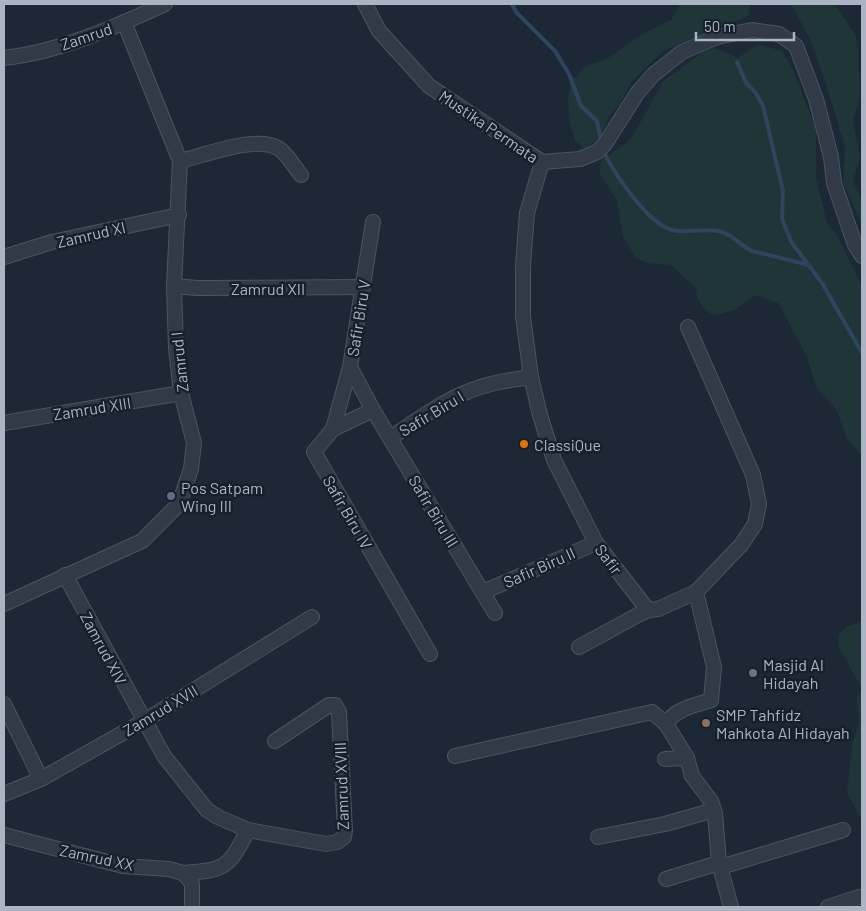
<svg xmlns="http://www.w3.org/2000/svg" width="866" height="911" viewBox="0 0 866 911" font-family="Barlow,sans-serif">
<rect width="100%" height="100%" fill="#1d2836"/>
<g fill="#1f3537">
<polygon points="680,4 750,4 749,15 744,18 664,50 631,82 621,103 609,116 602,133 590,147 584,148 575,141 569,118 568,99 571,82 586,66 608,58 644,33 671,20"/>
<polygon points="791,4 835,4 856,36 858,48 860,97 853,120 860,158 853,181 862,202 862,226 843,182 845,147 825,80 809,37"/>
<path d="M758 44 782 51 794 72 816 129V177L827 223 835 232 862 286V456L847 439 836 409 817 389 806 355 778 303 755 295 736 309 714 316C702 308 697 302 696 288L671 265 647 263 636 258 623 237 617 201 599 172 602 160 626 143 634 134 663 81 703 52 715 48 738 58Z"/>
<polygon points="862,621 862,820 847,793 852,745 859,722 857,699 862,689 839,647 838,635 846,627"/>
</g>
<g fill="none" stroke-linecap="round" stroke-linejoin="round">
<g stroke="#2f445f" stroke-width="4">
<polyline points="512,4 516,12 555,51 569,74 581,106 597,121 601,141"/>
<polyline points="737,62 746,83 755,92 763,106 783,191 782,219 792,243 822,283 862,353"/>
<path d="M603 150C613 172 648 224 672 230 688 234 706 227 722 232 736 236 746 253 761 253L809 265"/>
</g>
<g stroke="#4b5562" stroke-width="16">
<g id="minor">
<polyline points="365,4 379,31 429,86 542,162 580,159 597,152 605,144 638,92 654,74 682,52 717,37 752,30 779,34 796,46 816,99 831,157 834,183 855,245 862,256"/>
<path d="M4 58C59 52 115 27 165 4"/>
<path d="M180 161C206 155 255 135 278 148 287 153 294 167 301 175"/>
<polyline points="542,162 527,213 523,266 523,316 531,377 540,415 554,460 596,543 648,610"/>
<polyline points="373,222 350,367 373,410 495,613"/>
<polyline points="4,257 52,242 179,215"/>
<polyline points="174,286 197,288 363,287"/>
<polyline points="350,367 333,429 314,452 430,654"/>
<polyline points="4,423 181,393"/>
<polyline points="333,429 373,410"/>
<path d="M390 438C415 422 439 403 467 392 487 383 510 380 531 377"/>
<polyline points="65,575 164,756 207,810 218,817 248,830 326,844 337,842 344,837 345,831 339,712 335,705 329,705 275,741"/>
<polyline points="483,592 596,543"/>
<polyline points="4,604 142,541 179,504 191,469 194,443 181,393 176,348 174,286 180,161 124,22"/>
<polyline points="579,647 638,615 648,610 658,609 696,592 741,545 755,524 759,504 753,475 688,327"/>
<polyline points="4,704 41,779"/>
<path d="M666 724C676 708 694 706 711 700L714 667 696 592"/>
<polyline points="455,756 652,712 666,724 687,758 692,776 711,801 715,813 719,863 731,907"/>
<polyline points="665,759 687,758"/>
<polyline points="4,794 41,779 144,721 312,617"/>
<polyline points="4,835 123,866 169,869 183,873 192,883 192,907"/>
<polyline points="598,837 665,824 714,810"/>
<polyline points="721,867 843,830"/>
<path d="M183 873C225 870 228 869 248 830"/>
<polyline points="666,879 719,863"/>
<polyline points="828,907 859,897"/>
</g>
</g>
<use href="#minor" stroke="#313a47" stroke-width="14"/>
</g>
<circle fill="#e8710a" stroke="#171f2b" stroke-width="2" cx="524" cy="444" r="5"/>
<circle fill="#5c6f8a" stroke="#171f2b" stroke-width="2" cx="171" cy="496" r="5"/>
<circle fill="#6b7280" stroke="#171f2b" stroke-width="2" cx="753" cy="673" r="5"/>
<circle fill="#8d6e63" stroke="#171f2b" stroke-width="2" cx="706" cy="723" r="5"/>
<g text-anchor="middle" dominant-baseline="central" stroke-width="5" stroke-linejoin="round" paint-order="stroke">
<g font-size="16" fill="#aab5c4" stroke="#171f2b">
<text transform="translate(86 36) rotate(-19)">Zamrud</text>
<text transform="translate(489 126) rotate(34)">Mustika Permata</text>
<text transform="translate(91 234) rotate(-13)">Zamrud XI</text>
<text x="268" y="288">Zamrud XII</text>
<text transform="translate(358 318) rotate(-81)">Safir Biru V</text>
<text transform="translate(179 362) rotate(-96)">Zamrud I</text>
<text transform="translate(92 408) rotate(-9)">Zamrud XIII</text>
<text transform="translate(431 413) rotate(-31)">Safir Biru I</text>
<text transform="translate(434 511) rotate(59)">Safir Biru III</text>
<text transform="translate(348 512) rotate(60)">Safir Biru IV</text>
<text transform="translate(609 559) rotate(53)">Safir</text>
<text transform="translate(539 567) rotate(-24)">Safir Biru II</text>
<text transform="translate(104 648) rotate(62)">Zamrud XIV</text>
<text transform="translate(160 710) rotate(-31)">Zamrud XVII</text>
<text transform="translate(341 786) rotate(-92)">Zamrud XVIII</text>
<text transform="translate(97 857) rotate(12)">Zamrud XX</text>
</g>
<g font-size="16" fill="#aab5c4" stroke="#171f2b" text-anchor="start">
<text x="534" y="444">ClassiQue</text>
<text x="181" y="487">Pos Satpam<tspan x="181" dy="18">Wing III</tspan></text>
<text x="763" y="664">Masjid Al<tspan x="763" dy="18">Hidayah</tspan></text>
<text x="716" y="714">SMP Tahfidz<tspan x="716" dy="18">Mahkota Al Hidayah</tspan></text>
</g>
</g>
<rect width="866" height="911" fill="none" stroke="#aab5c4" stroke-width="10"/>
<path d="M696 32v8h98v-8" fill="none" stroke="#aab5c4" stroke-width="2.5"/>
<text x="704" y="32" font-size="15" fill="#aab5c4" stroke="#171f2b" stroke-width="4" paint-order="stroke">50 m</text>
</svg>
